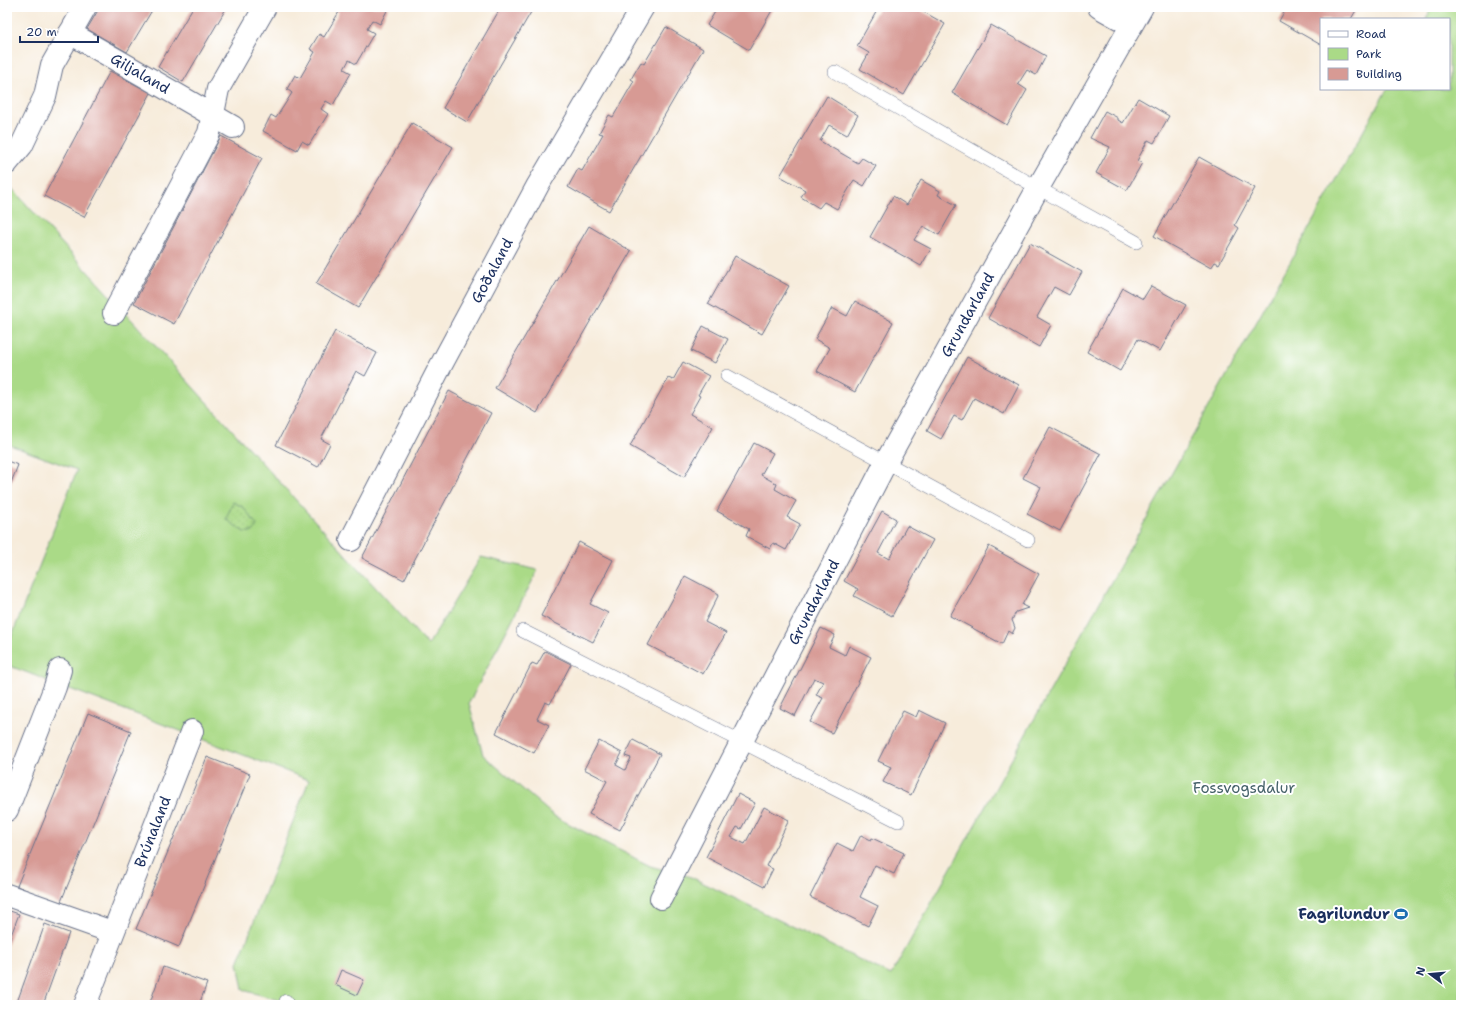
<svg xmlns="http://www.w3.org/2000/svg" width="1468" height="1012" viewBox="0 0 1468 1012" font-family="'Shantell Sans',sans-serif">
<defs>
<pattern id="park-dots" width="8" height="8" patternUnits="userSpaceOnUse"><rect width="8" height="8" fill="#aada87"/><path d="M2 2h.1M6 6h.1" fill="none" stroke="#92bb77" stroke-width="1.8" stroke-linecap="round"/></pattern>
</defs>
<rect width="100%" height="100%" fill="#fff"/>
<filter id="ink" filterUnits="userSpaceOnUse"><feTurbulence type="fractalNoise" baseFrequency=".025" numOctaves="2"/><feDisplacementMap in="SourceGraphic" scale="8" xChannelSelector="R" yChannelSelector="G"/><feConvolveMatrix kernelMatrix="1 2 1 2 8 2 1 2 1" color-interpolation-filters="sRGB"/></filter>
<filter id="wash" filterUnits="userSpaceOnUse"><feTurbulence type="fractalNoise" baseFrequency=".012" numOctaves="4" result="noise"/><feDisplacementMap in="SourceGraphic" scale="16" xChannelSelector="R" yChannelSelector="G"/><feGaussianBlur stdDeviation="0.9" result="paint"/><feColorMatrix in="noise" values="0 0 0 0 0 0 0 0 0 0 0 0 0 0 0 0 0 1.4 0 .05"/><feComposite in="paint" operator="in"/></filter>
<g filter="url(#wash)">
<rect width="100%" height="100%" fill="#f7ecdb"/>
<polygon fill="#aada87" stroke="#628472" points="1432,7 1461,7 1461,1005 296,1005 243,990 238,963 309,780 7,665 7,648 77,470 7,444 7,183 428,645 481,557 538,570 469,703 483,755 554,816 650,866 691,877 891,975 1387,89 1449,89 1449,19 1426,19"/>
<polygon fill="url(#park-dots)" stroke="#628472" points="233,502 243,507 257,525 253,532 244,532 226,519"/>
<g id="blocks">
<g fill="#d79a94">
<polygon points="100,7 154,7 127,52 87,29"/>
<polygon points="193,7 227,7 183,82 158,67"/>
<polygon points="335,7 389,7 380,24 372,20 367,29 374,33 356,64 349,60 344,69 351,73 333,105 326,101 321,109 328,114 309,145 302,141 297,150 263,131 271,115 276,118 292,93 287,89 295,75 300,78 315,52 310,49 319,34 324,37 339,12 333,9"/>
<polygon points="501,7 534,7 467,122 443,108"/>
<polygon points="718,7 774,7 749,50 707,25"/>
<polygon points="879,7 915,7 945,24 904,95 860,69 869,53 857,46"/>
<polygon points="1287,7 1358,7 1351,19 1321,19 1321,45 1279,21"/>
<polygon points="991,25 1046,56 1036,75 1027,70 1018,84 1027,90 1007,125 952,93"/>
<polygon points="666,27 703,49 609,211 568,187 578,169 582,171 603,134 599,133 609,115 613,117 634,81 631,79 641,62 644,64"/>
<polygon points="110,71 151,93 84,217 44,196"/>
<polygon points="827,96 858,115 847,135 829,125 820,141 858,163 862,158 876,166 864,186 854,180 837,209 824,202 819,208 801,197 805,190 780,176"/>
<polygon points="1138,98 1169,116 1154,143 1148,140 1137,161 1142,163 1127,190 1096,173 1110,147 1090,138 1105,111 1118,118 1118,120 1123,123"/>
<polygon points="412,123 453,147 358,308 316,284"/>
<polygon points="221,136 262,158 174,324 134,303"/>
<polygon points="1199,157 1255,188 1235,225 1239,228 1219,264 1215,262 1211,268 1154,236"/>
<polygon points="921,180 940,191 938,195 956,205 939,235 923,226 914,240 931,249 921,266 870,237 893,196 907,205"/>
<polygon points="589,226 631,251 537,413 495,388"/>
<polygon points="1030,243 1082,272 1069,295 1054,287 1037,317 1051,325 1039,347 988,318"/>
<polygon points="735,256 789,286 762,334 708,304"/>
<polygon points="1151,286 1186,305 1160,351 1138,339 1120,371 1087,352 1123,288 1143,299"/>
<polygon points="855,301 893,322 855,392 817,371 830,348 815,339 832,308 847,316"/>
<polygon points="703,326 728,339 715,363 691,351"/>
<polygon points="335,331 377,353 365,376 356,371 338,406 321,439 330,444 318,467 276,445"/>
<polygon points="967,357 1019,385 1004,414 974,398 962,420 954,416 941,439 927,431"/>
<polygon points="683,362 709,376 698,395 700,396 690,414 713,427 684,477 630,446 668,378 673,380"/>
<polygon points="449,391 491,413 404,580 362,558"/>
<polygon points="1050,427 1101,454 1060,531 1027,514 1041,487 1023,478"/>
<polygon points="754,443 773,453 761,475 777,484 775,489 796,501 787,517 800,524 786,550 773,543 770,549 746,536 749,529 717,511"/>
<polygon points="7,461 18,465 7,493"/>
<polygon points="882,511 896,519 878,553 889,559 907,526 933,540 892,616 854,596 858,589 844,581"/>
<polygon points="579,542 613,560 590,604 608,613 593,642 541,616"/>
<polygon points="989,546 1039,574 1022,605 1028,608 1016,612 1012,620 1015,628 1012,634 1008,631 1002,644 950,616"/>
<polygon points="685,576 719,594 705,622 726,633 703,674 648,645"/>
<polygon points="821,628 835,635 829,647 845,655 849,646 871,657 832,733 810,722 823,698 816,695 823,682 814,678 795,716 780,708"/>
<polygon points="545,651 571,664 550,704 545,702 537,719 549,725 534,753 496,733 532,663 537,665"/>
<polygon points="919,710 945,723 911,795 883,782 891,767 878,761 903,711 916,717"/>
<polygon points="88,713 131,731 60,904 17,886"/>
<polygon points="633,740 660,754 620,830 589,814 607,781 584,769 599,741 622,753 616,765 625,770 631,758 625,756"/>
<polygon points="207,757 250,774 179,947 136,929"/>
<polygon points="738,794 755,803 741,829 737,827 731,837 745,844 764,807 789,820 766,866 773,869 764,887 706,857"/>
<polygon points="861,835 871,840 872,838 904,853 894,874 875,865 860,897 878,906 868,926 810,897 837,843 853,851"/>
<polygon points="7,910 19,914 7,946"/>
<polygon points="45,924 69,933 43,1005 16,1005"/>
<polygon points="163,967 207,983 199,1005 149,1005"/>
<polygon points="341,970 364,980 357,995 335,985"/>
</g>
</g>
</g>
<g filter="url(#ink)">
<use href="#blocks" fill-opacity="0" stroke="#68718a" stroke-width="1"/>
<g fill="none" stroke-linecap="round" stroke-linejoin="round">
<g stroke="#68718a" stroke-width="14">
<g id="service">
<polyline points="835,72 1038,188 1136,242"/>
<polyline points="727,376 1028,540"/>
<polyline points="523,631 898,821"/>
<polyline points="285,1005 286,1001"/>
</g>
</g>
<g stroke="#68718a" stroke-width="24">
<g id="minor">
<polyline points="1099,7 1131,25"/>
<path id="s1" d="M70 33 233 127"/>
<polyline points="7,163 22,145 45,96 52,65 85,7"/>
<polyline points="114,313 209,133 218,89 265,7"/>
<path id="s2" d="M351 540 439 369 538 185 643 7"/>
<polyline points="7,810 55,687 60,670"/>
<polyline points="7,895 112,932"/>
<path id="s3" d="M661 898 886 462 1038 188 1142 7"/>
<path id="s4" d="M85 1005 192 731"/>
</g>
</g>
<use href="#service" stroke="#fff" stroke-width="13"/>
<use href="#minor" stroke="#fff" stroke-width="22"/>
</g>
</g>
<defs>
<g id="stadium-bare" transform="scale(1.08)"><path d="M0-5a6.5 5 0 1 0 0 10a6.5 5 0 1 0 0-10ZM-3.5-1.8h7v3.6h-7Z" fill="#1f6fb2" stroke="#fff" stroke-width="2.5" paint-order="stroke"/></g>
</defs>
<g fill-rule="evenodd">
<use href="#stadium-bare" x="1401" y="914"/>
</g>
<g text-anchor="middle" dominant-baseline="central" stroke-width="4" stroke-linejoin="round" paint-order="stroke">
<g font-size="15" fill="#1b2f5e" stroke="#fff">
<text stroke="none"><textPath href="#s1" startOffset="81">Giljaland</textPath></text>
<text stroke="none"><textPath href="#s2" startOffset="304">Goðaland</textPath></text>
<text stroke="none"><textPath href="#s3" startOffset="659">Grundarland</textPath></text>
<text stroke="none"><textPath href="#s3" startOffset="333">Grundarland</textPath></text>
<text stroke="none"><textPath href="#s4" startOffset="186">Brúnaland</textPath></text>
</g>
<g font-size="15" fill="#46626a" stroke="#fff">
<text x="1244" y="788">Fossvogsdalur</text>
</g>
<g font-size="15" font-weight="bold" fill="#1b2f5e" stroke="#fff" text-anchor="end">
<text x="1390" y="914">Fagrilundur</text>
</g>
</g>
<rect width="1468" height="1012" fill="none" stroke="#fff" stroke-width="24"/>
<rect x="1320" y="18" width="130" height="72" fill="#ffffff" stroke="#a4acbf"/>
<rect x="1328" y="31" width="20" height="6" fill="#ffffff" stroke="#a4acbf"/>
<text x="1356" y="38" font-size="12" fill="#1b2f5e">Road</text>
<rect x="1328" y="48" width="20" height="12" fill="#aada87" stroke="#a4acbf"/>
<text x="1356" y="58" font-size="12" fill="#1b2f5e">Park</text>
<rect x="1328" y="68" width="20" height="12" fill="#d79a94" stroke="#a4acbf"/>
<text x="1356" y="78" font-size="12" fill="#1b2f5e">Building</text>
<g transform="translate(1430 974) rotate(286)" stroke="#ffffff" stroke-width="3" paint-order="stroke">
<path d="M0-3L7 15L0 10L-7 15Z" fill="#1b2f5e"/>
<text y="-6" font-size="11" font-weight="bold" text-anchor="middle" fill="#1b2f5e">N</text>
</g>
<path d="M20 36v6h78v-6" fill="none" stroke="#1b2f5e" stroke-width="2"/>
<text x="26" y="36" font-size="12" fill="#1b2f5e" stroke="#ffffff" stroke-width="3" paint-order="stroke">20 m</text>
</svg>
